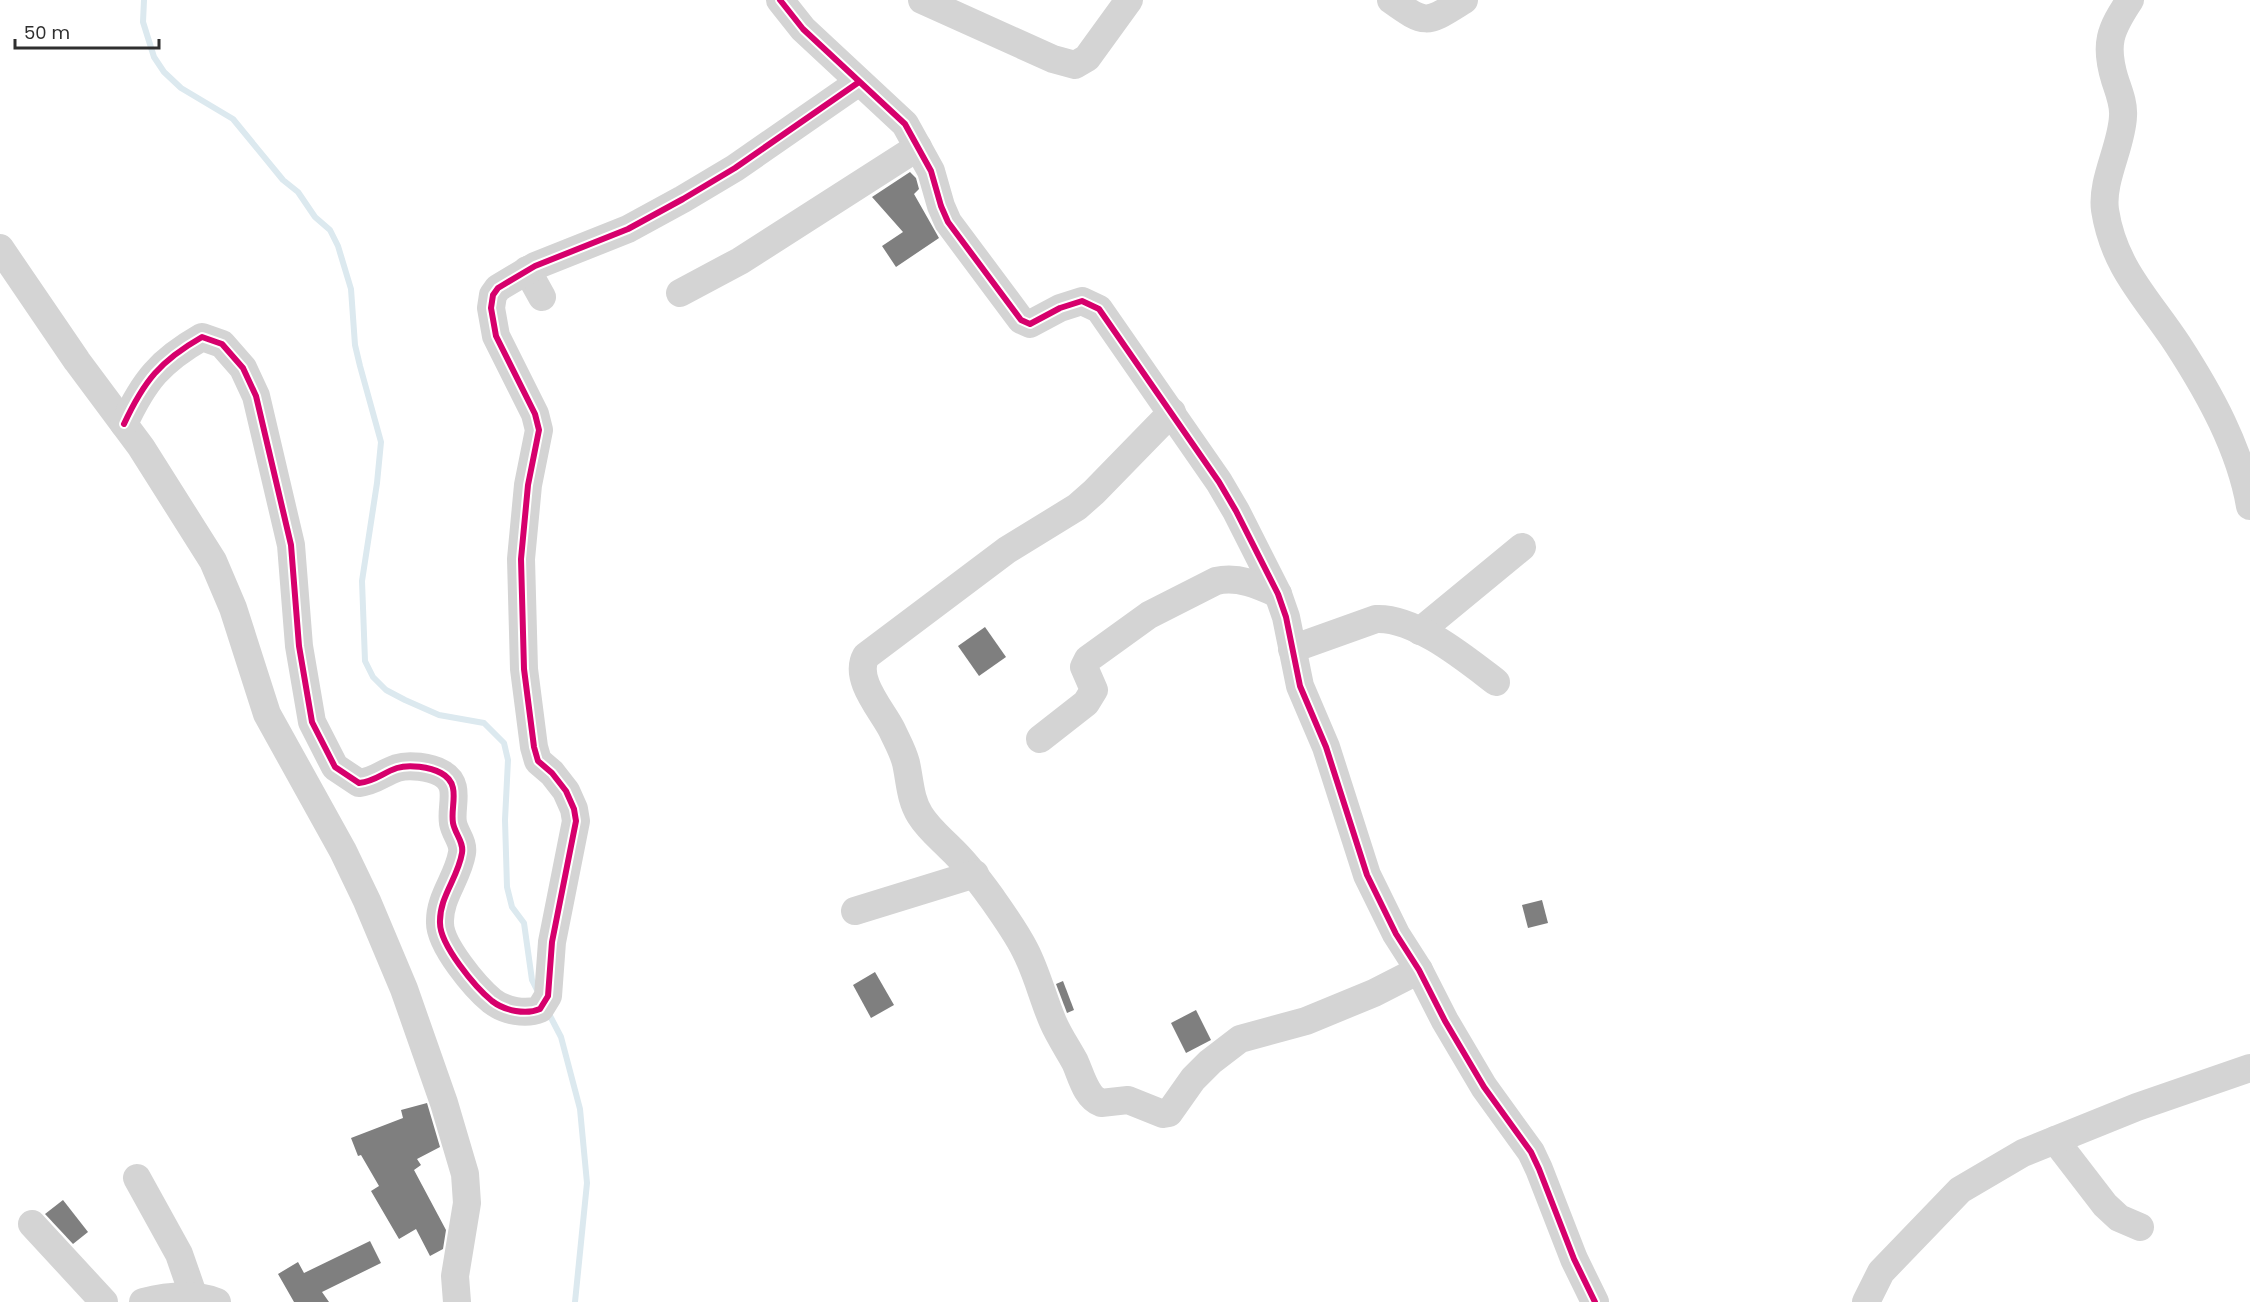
<svg xmlns="http://www.w3.org/2000/svg" width="2250" height="1302" viewBox="0 0 2250 1302" font-family="Poppins,sans-serif">
<rect width="100%" height="100%" fill="#fff"/>
<g fill="none" stroke-linecap="round" stroke-linejoin="round">
<g stroke="#dce9ef" stroke-width="6">
<polyline points="144,0 143,22 154,57 164,72 181,88 233,119 283,180 298,192 315,217 330,230 338,246 351,289 355,345 360,366 381,442 377,483 362,581 365,661 373,677 386,690 405,700 439,715 484,723 504,743 508,760 505,820 507,887 512,907 524,923 532,980 537,990"/>
<polyline points="548,1012 561,1037 580,1109 587,1183 575,1302"/>
</g>
</g>
<g fill="#7f7f7f">
<polygon points="910,172 916,178 919,189 914,194 939,238 896,267 882,246 903,232 872,197"/>
<polygon points="985,627 1006,657 979,676 958,646"/>
<polygon points="1542,900 1548,923 1528,928 1522,905"/>
<polygon points="875,972 894,1005 871,1018 853,985"/>
<polygon points="1063,981 1074,1010 1067,1013 1056,984"/>
<polygon points="1196,1010 1211,1040 1186,1053 1171,1023"/>
<polygon points="427,1103 440,1147 417,1159 421,1165 414,1170 446,1230 443,1249 430,1256 416,1229 399,1239 371,1191 379,1186 361,1155 358,1156 351,1138 403,1118 401,1110"/>
<polygon points="63,1200 88,1232 73,1244 45,1214"/>
<polygon points="370,1241 381,1263 322,1292 329,1302 294,1302 278,1274 298,1262 304,1273"/>
</g>
<g fill="none" stroke-linecap="round" stroke-linejoin="round">
<g stroke="#d4d4d4" stroke-width="28">
<polyline points="780,0 803,29 905,124 931,171 941,206 948,222 1021,320 1030,324 1060,308 1082,301 1099,309 1219,482 1236,511 1278,594 1286,617 1300,686 1326,747 1367,875 1396,934 1419,970 1445,1021 1484,1087 1531,1152 1539,1169 1574,1259 1595,1302"/>
<polyline points="922,0 1053,59 1075,65 1087,58 1129,0"/>
<path d="M1391 0C1427 26 1427 23 1464 0"/>
<path d="M2130 0C2110 30 2104 44 2115 80 2119 92 2124 104 2123 116 2122 146 2101 180 2105 210 2114 268 2147 298 2178 345 2209 393 2240 448 2250 506"/>
<polyline points="0,248 77,361 141,447 213,561 233,608 267,714 343,851 367,901 404,989 444,1103 465,1174 467,1203 455,1276 457,1302"/>
<polyline points="527,270 542,297"/>
<polyline points="680,293 740,261 918,147"/>
<path d="M1172 412 1094 492 1077 507 1007 550 866 656C853 679 882 710 892 730 897 741 903 751 906 763 910 781 910 799 920 815 928 828 940 838 950 848 966 863 978 879 991 897 1003 914 1016 932 1025 950 1037 973 1043 999 1053 1022 1059 1036 1068 1049 1075 1062 1081 1075 1086 1098 1101 1103L1128 1100 1163 1114 1169 1113 1193 1079 1210 1062 1240 1039 1306 1021 1374 993 1419 970"/>
<path d="M124 424C144 381 160 361 202 337L222 344 243 368 256 396 291 545 299 646 312 722 335 767 359 783C376 781 382 773 397 768 409 764 430 767 441 773 462 784 450 806 453 823 455 834 464 842 462 853 458 878 439 897 440 923 440 945 475 987 492 1001 505 1011 526 1015 540 1009L548 996 552 942 576 821 574 809 566 791 552 773 538 761 534 747 524 669 521 559 528 485 539 430 535 414 496 336 491 308 493 295 498 288 535 266 628 229 683 199 735 168 859 82"/>
<polyline points="1420,631 1522,547"/>
<path d="M1292 649 1376 619C1415 617 1466 659 1496 682"/>
<path d="M1040 739 1086 703 1094 690 1084 667 1088 659 1149 615 1216 581C1238 576 1258 585 1278 594"/>
<polyline points="855,911 975,874"/>
<polyline points="2055,1140 2105,1205 2119,1218 2140,1227"/>
<polyline points="137,1178 179,1254 194,1297"/>
<polyline points="32,1224 104,1302"/>
<path d="M143 1302C167 1296 194 1293 217 1302"/>
<polyline points="1866,1302 1881,1272 1960,1190 2023,1153 2137,1107 2250,1068"/>
</g>
<g stroke="#fff" stroke-width="10">
<g id="cycleway">
<polyline points="780,0 803,29 905,124 931,171 941,206 948,222 1021,320 1030,324 1060,308 1082,301 1099,309 1219,482 1236,511 1278,594 1286,617 1300,686 1326,747 1367,875 1396,934 1419,970 1445,1021 1484,1087 1531,1152 1539,1169 1574,1259 1595,1302"/>
<path d="M124 424C144 381 160 361 202 337L222 344 243 368 256 396 291 545 299 646 312 722 335 767 359 783C376 781 382 773 397 768 409 764 430 767 441 773 462 784 450 806 453 823 455 834 464 842 462 853 458 878 439 897 440 923 440 945 475 987 492 1001 505 1011 526 1015 540 1009L548 996 552 942 576 821 574 809 566 791 552 773 538 761 534 747 524 669 521 559 528 485 539 430 535 414 496 336 491 308 493 295 498 288 535 266 628 229 683 199 735 168 859 82"/>
</g>
</g>
<use href="#cycleway" stroke="#d6006c" stroke-width="6"/>
</g>
<path d="M15 39v9h144v-9" fill="none" stroke="#2f2f2f" stroke-width="3"/>
<text x="24" y="39" font-size="18" fill="#2f2f2f" stroke="#ffffff" stroke-width="4.5" paint-order="stroke">50 m</text>
</svg>
